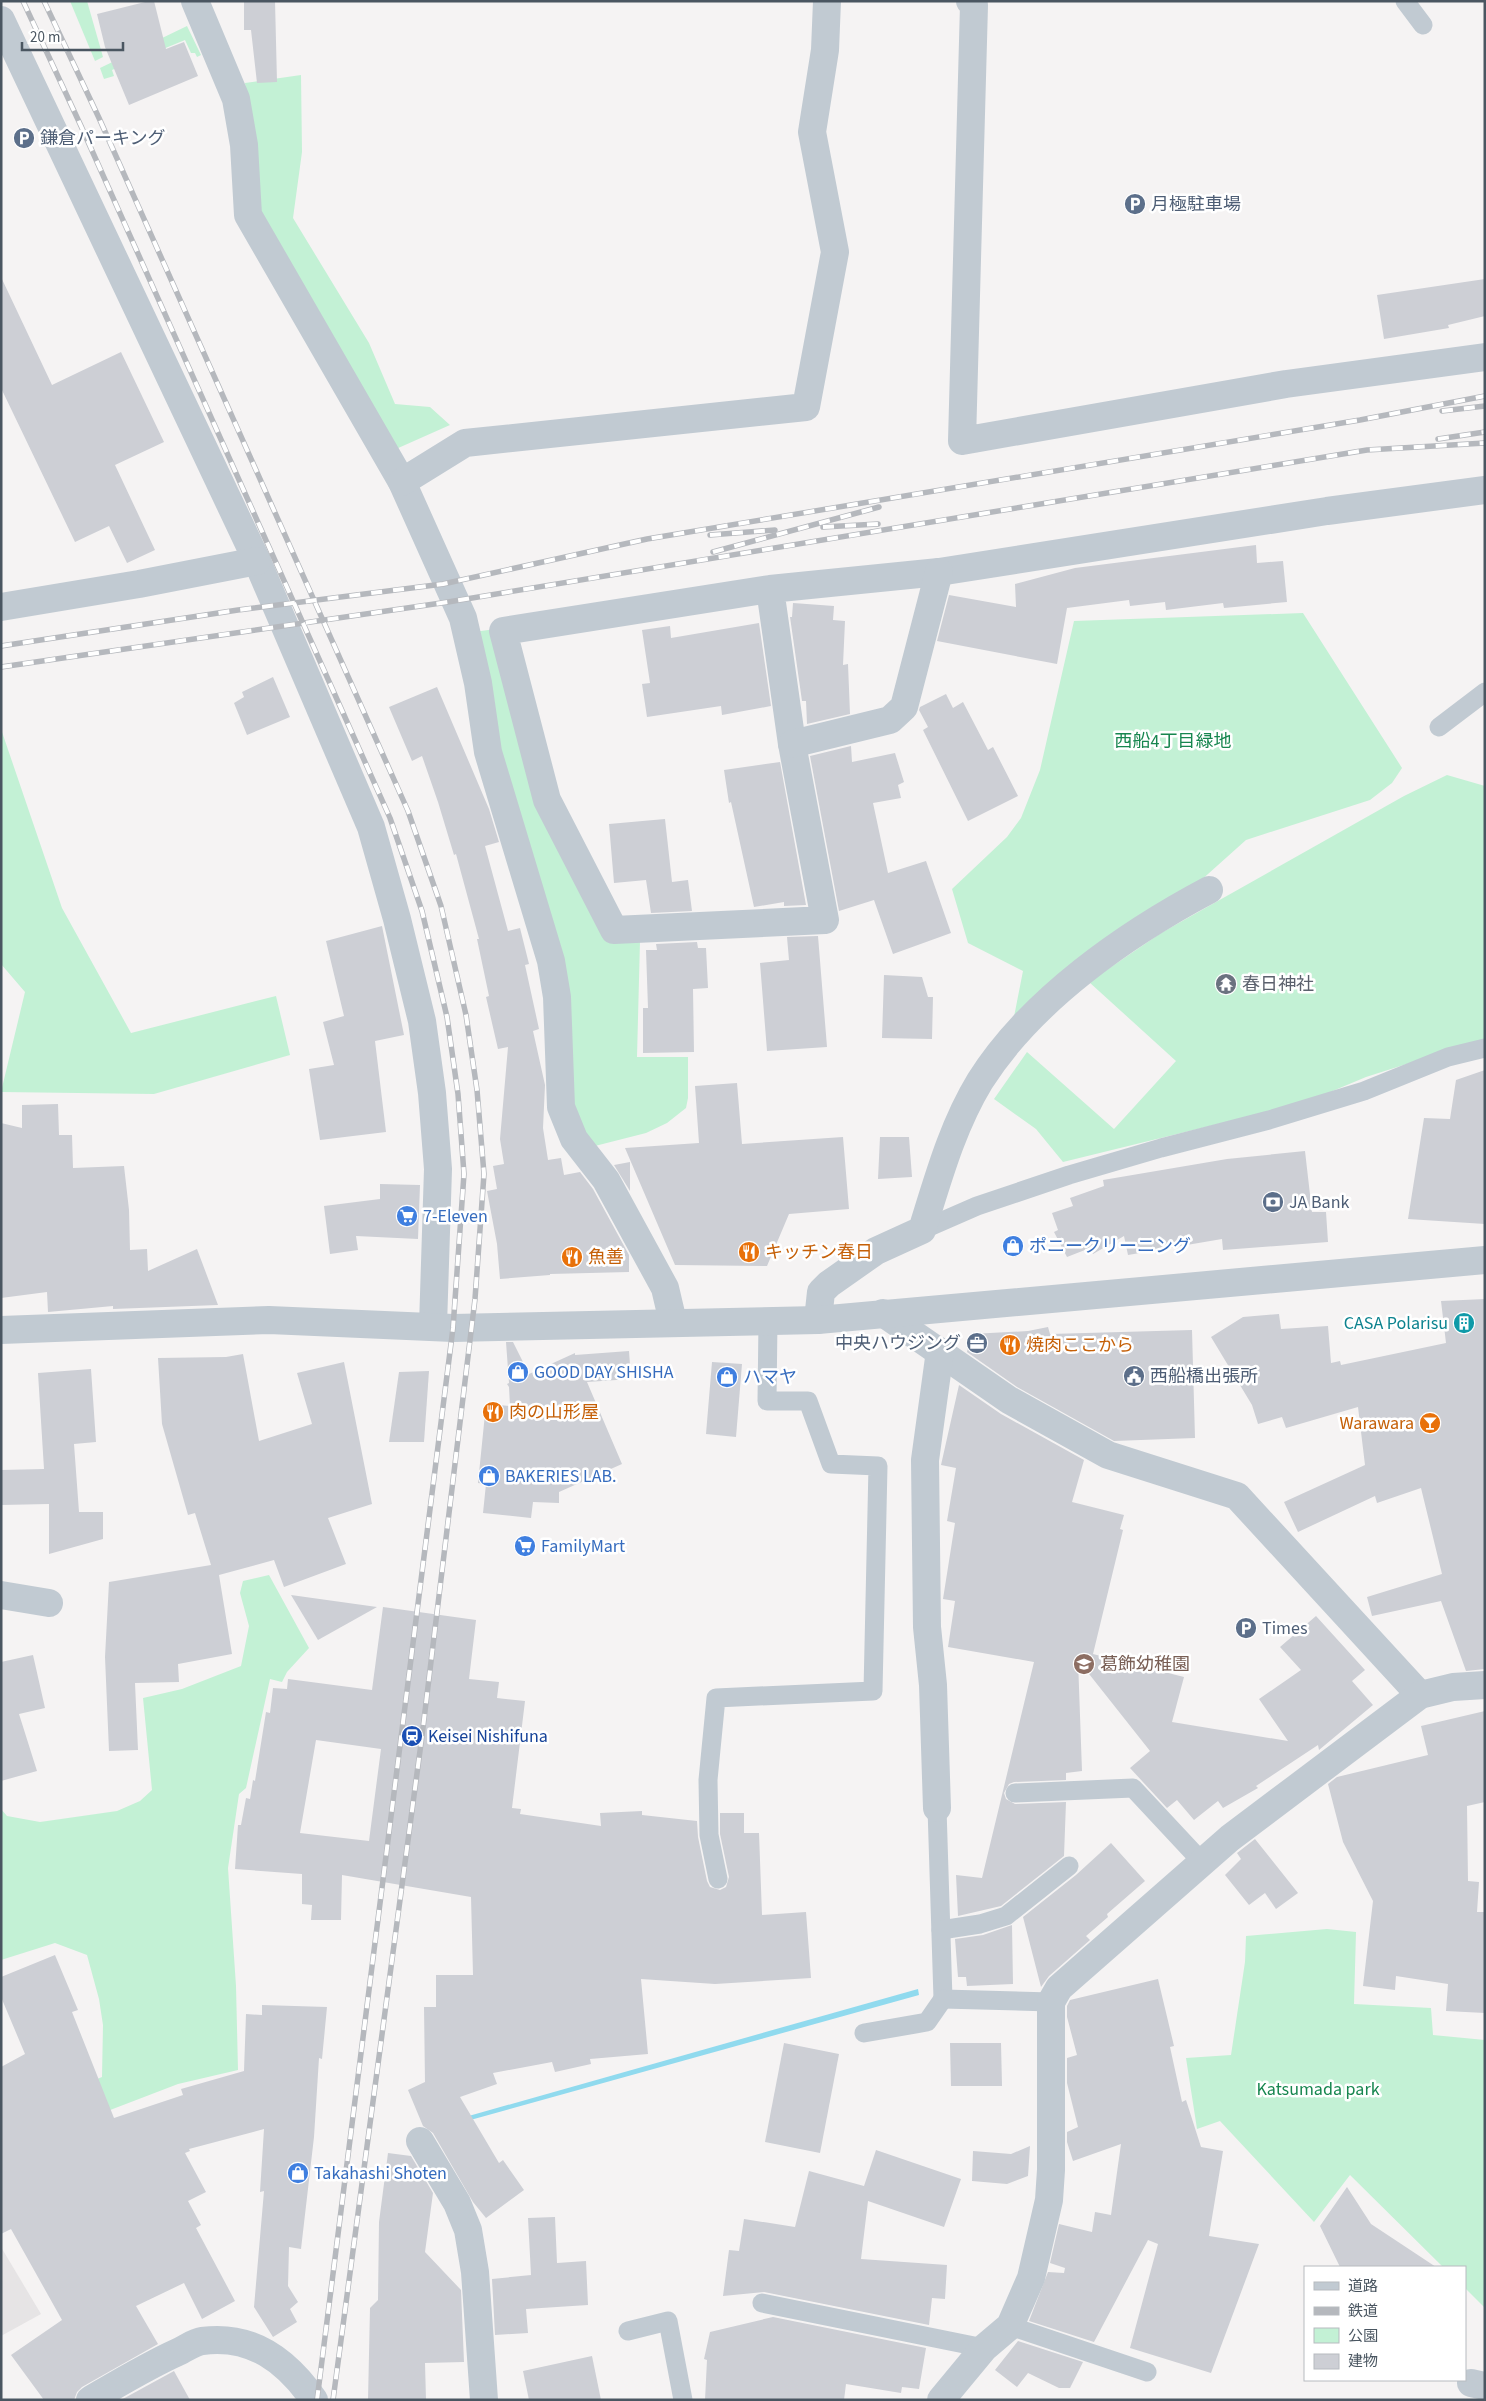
<svg xmlns="http://www.w3.org/2000/svg" width="1486" height="2401" viewBox="0 0 1486 2401" font-family="'Source Sans 3','Noto Sans JP',sans-serif">
<rect width="100%" height="100%" fill="#f5f3f3"/>
<polygon fill="#e6e4e5" points="1,2247 41,2314 1,2336"/>
<g fill="#c3f1d5">
<polygon points="70,1 87,1 103,57 95,61"/>
<polygon points="187,26 201,55 197,57 195,53 191,53 185,40 112,70 114,76 104,79 100,68"/>
<polygon points="301,75 302,152 293,218 369,343 395,404 430,407 450,425 396,449 256,203 245,83"/>
<polygon points="1303,613 1402,768 1392,783 1370,800 1246,840 1170,908 1011,1032 1023,971 968,943 952,889 1007,837 1021,818 1040,770 1074,621"/>
<polygon points="496,629 540,806 640,941 637,1057 688,1057 688,1098 686,1108 667,1123 646,1133 591,1147 579,1129 473,632"/>
<polygon points="1,729 62,908 131,1033 276,996 290,1055 154,1094 1,1092 25,992 1,964"/>
<polygon points="1447,775 1485,786 1485,1039 1366,1077 1304,1103 1063,1162 1036,1129 994,1099 1027,1052 1114,1129 1176,1061 1089,982 1161,933 1404,796"/>
<polygon points="269,1575 309,1648 287,1672 282,1682 270,1679 246,1788 239,1794 228,1868 236,1986 238,2070 178,2084 58,2130 41,2103 102,2077 103,2025 99,1999 87,1955 55,1943 1,1960 1,1809 7,1816 40,1822 117,1811 140,1801 152,1790 143,1698 182,1689 241,1666 249,1626 240,1593 243,1581"/>
<polygon points="1327,1929 1356,1932 1354,2004 1431,2008 1433,2035 1485,2040 1485,2308 1465,2288 1465,2267 1443,2267 1350,2175 1314,2222 1220,2121 1197,2129 1186,2058 1231,2055 1245,1962 1246,1936"/>
</g>
<polygon fill="#90daee" points="918,1989 919,1995 438,2129 437,2125"/>
<g fill="#cdcfd5" fill-rule="evenodd">
<polygon points="149,1 154,1 166,49 184,42 198,76 129,105 105,47 97,14"/>
<polygon points="244,1 275,1 277,82 257,83 251,30 244,30"/>
<polygon points="1,277 52,385 121,352 164,442 115,465 155,550 127,563 109,526 75,542 1,388"/>
<polygon points="1485,279 1485,316 1448,325 1449,328 1384,339 1377,295"/>
<polygon points="1256,545 1257,563 1283,561 1287,602 1224,608 1223,603 1166,610 1165,602 1130,606 1129,600 1067,608 1057,664 937,641 949,595 1016,607 1015,584 1075,568"/>
<polygon points="793,603 834,606 833,620 845,621 843,665 848,664 850,714 807,724 806,701 802,701 790,617 792,617"/>
<polygon points="759,623 771,706 722,715 721,706 647,717 642,684 650,683 642,630 670,626 671,638"/>
<polygon points="273,677 290,717 247,735 234,703 244,697 242,692"/>
<polygon points="437,687 489,809 499,842 485,846 508,931 520,928 529,964 525,965 539,1029 533,1031 545,1085 543,1128 548,1160 561,1158 564,1175 580,1172 593,1189 629,1255 629,1272 550,1274 550,1275 500,1279 497,1244 487,1191 497,1189 493,1166 504,1164 500,1139 508,1047 498,1049 486,997 489,996 477,939 479,939 456,854 454,855 438,802 422,756 412,761 389,707"/>
<polygon points="946,694 953,708 963,702 988,750 993,747 1018,796 968,821 923,730 928,727 919,710 920,707"/>
<polygon points="851,746 852,762 895,753 904,782 898,785 901,798 873,803 888,873 926,861 951,933 893,954 874,900 839,911 810,756"/>
<polygon points="780,762 806,905 784,906 784,902 754,907 731,802 729,803 724,770"/>
<polygon points="665,819 672,882 688,880 692,911 651,913 646,880 614,883 609,824"/>
<polygon points="382,926 404,1035 375,1041 386,1132 320,1140 309,1069 334,1065 323,1022 344,1016 326,941"/>
<polygon points="818,936 827,1047 767,1051 760,963 789,960 787,937"/>
<polygon points="697,942 698,948 706,948 708,988 693,989 694,1052 643,1053 643,1008 648,1008 646,950 657,950 656,944"/>
<polygon points="884,975 922,977 928,997 933,997 932,1039 882,1038"/>
<polygon points="1485,1070 1485,1224 1408,1219 1424,1118 1450,1119 1456,1080"/>
<polygon points="737,1083 742,1144 843,1137 849,1209 789,1214 767,1266 675,1265 625,1148 699,1143 695,1086"/>
<polygon points="58,1104 59,1135 72,1135 73,1168 124,1166 129,1210 130,1250 147,1249 148,1271 197,1249 218,1305 113,1309 113,1306 48,1312 47,1292 1,1298 1,1123 22,1128 22,1105"/>
<polygon points="880,1137 909,1137 912,1177 878,1179"/>
<polygon points="1305,1151 1312,1212 1326,1212 1328,1242 1223,1250 1222,1239 1128,1255 1124,1236 1093,1254 1090,1248 1067,1257 1054,1232 1058,1230 1052,1213 1073,1206 1070,1198 1104,1186 1103,1180 1227,1159"/>
<polygon points="630,1162 630,1191 614,1165"/>
<polygon points="380,1184 420,1185 418,1239 356,1236 358,1250 330,1254 324,1206 380,1199"/>
<polygon points="1485,1299 1485,1669 1466,1671 1441,1601 1372,1616 1367,1597 1442,1574 1421,1488 1377,1503 1375,1496 1298,1532 1284,1502 1365,1465 1358,1407 1286,1428 1282,1417 1258,1424 1252,1405 1211,1337 1243,1317 1279,1314 1281,1329 1328,1326 1331,1363 1340,1361 1341,1365 1446,1343 1441,1301"/>
<polygon points="1048,1327 1050,1334 1192,1330 1195,1438 1114,1441 1017,1387 967,1352 971,1334 1028,1331"/>
<polygon points="506,1342 513,1342 529,1374 575,1353 575,1355 629,1351 631,1379 587,1382 622,1464 559,1492 559,1503 533,1502 531,1518 483,1513 486,1484 478,1483 486,1404 510,1406 509,1387 507,1384 509,1383"/>
<polygon points="243,1354 259,1441 312,1424 297,1373 344,1362 372,1504 328,1518 346,1564 284,1587 274,1560 219,1575 232,1654 178,1664 179,1682 135,1683 138,1750 109,1751 105,1657 109,1582 211,1565 195,1513 188,1515 162,1424 158,1358 226,1357"/>
<polygon points="712,1362 742,1364 736,1437 706,1434"/>
<polygon points="91,1369 96,1442 74,1444 79,1512 103,1512 103,1539 49,1554 49,1504 1,1505 1,1470 44,1469 38,1373"/>
<polygon points="429,1371 424,1442 389,1442 399,1372"/>
<polygon points="959,1385 1001,1414 1084,1460 1072,1502 1124,1515 1120,1529 1123,1530 1093,1654 1184,1677 1172,1722 1288,1741 1259,1699 1301,1670 1280,1647 1316,1616 1365,1670 1352,1681 1373,1705 1319,1750 1318,1745 1256,1786 1258,1788 1223,1808 1218,1801 1194,1820 1177,1800 1167,1808 1130,1768 1150,1751 1078,1660 1082,1771 1066,1773 1066,1780 1014,1782 1009,1784 1004,1793 1006,1799 1015,1804 1066,1802 1064,1856 1001,1906 958,1916 956,1875 982,1878 1034,1662 948,1647 955,1601 943,1599 955,1523 947,1521 956,1468 941,1465"/>
<polygon points="291,1595 377,1607 318,1640"/>
<path d="M383 1607 476 1620 469 1679 499 1682 497 1698 525 1701 512 1808 521 1809 520 1814 601 1826 600 1813 642 1811V1815L697 1821 698 1837 707 1881 710 1887 720 1890 726 1887 729 1877 720 1834V1813H744V1833H759L762 1915 806 1912 811 1978 715 1984 641 1979 648 2054 590 2059 591 2064 555 2072 552 2062 493 2073 497 2084 460 2097 499 2163 503 2160 524 2190 486 2218 473 2202 433 2133 423 2126 408 2090 425 2082 424 2007H436V1975H473L471 1897 342 1875 341 1920H311L312 1905 302 1904V1874L235 1869 238 1825H241L246 1798 250 1799 253 1780 255 1781 266 1712 270 1713 273 1688 287 1689 288 1679 372 1690ZM316 1740 381 1749 369 1841 300 1833Z"/>
<polygon points="33,1655 45,1708 19,1714 37,1771 1,1781 1,1662"/>
<polygon points="1485,1711 1485,1802 1467,1806 1468,1881 1479,1882 1477,1912 1485,1912 1485,2013 1446,2011 1448,1984 1396,1976 1395,1990 1363,1986 1373,1901 1343,1842 1328,1784 1337,1777 1428,1755 1421,1726"/>
<polygon points="1255,1839 1298,1893 1276,1909 1265,1893 1249,1905 1225,1875 1241,1859 1237,1853"/>
<polygon points="1111,1843 1145,1881 1107,1914 1108,1917 1086,1936 1090,1940 1049,1976 1041,1987 1023,1917 1076,1875"/>
<polygon points="1012,1925 1013,1984 967,1986 966,1977 958,1977 955,1939 983,1935"/>
<polygon points="55,1955 78,2010 72,2012 114,2118 183,2095 181,2089 244,2071 246,2014 262,2015 262,2005 327,2007 322,2059 319,2058 314,2137 301,2249 289,2247 288,2286 298,2302 290,2309 297,2322 273,2337 254,2307 264,2191 260,2192 264,2129 189,2149 190,2151 185,2153 206,2192 188,2201 201,2225 196,2228 235,2301 202,2319 184,2283 136,2306 158,2344 82,2387 77,2392 74,2400 44,2400 11,2355 62,2320 11,2229 1,2234 1,2067 25,2054 1,1997 1,1977"/>
<polygon points="1158,1979 1174,2046 1170,2047 1182,2102 1186,2100 1201,2147 1223,2151 1209,2236 1259,2244 1211,2373 1130,2348 1158,2244 1148,2240 1094,2342 1029,2321 1048,2272 1064,2273 1065,2268 1050,2263 1059,2224 1092,2232 1095,2212 1111,2215 1121,2144 1073,2161 1067,2142 1067,2132 1078,2127 1067,2083 1067,2058 1077,2055 1067,2017 1067,2006 1070,2000"/>
<polygon points="784,2043 839,2054 820,2153 765,2142"/>
<polygon points="950,2043 1001,2043 1002,2086 951,2086"/>
<polygon points="1030,2146 1028,2176 1007,2184 972,2181 973,2151 1011,2154"/>
<polygon points="876,2150 961,2179 944,2227 868,2201 861,2259 947,2265 945,2299 932,2298 929,2325 764,2292 723,2296 729,2250 739,2251 744,2219 795,2227 809,2171 864,2186"/>
<polygon points="388,2153 411,2156 433,2193 425,2252 461,2290 464,2362 425,2363 426,2400 368,2400 370,2308 378,2300 379,2222"/>
<polygon points="1347,2187 1371,2224 1436,2267 1340,2267 1320,2226"/>
<polygon points="555,2217 557,2263 586,2261 588,2305 526,2309 528,2333 495,2335 492,2279 531,2275 528,2218"/>
<polygon points="773,2317 926,2348 919,2389 902,2387 901,2393 846,2384 844,2400 705,2400 707,2360 704,2359 710,2332"/>
<polygon points="1018,2341 1083,2362 1070,2388 1059,2388 1028,2373 1017,2387 995,2370"/>
<polygon points="592,2356 601,2400 529,2400 523,2371"/>
<polygon points="174,2371 190,2400 121,2400 152,2383"/>
</g>
<g fill="none" stroke-linecap="round" stroke-linejoin="round">
<g stroke="#c1cad2" stroke-width="19">
<polyline points="1405,1 1423,25"/>
<polyline points="1439,727 1485,692"/>
<polyline points="922,1230 977,1206 1069,1175 1161,1148 1269,1120 1364,1091 1448,1057 1485,1048"/>
<polyline points="1015,1793 1133,1788 1203,1863"/>
<polyline points="937,1808 943,1999 1051,2002"/>
<polyline points="718,1879 709,1835 708,1780 716,1698 873,1691 878,1466 831,1464 808,1401 767,1401 768,1321"/>
<polyline points="941,1930 980,1924 1006,1916 1069,1866"/>
<polyline points="864,2033 927,2022 943,1999"/>
<polyline points="762,2303 984,2348"/>
<polyline points="1010,2326 1147,2372"/>
<polyline points="628,2331 668,2321 683,2400"/>
</g>
<polyline stroke="#c1cad2" stroke-width="28" points="1471,2383 1485,2386"/>
<g stroke="#c1cad2" stroke-width="28">
<polyline points="195,1 236,99 244,145 248,215 402,482 463,618 478,683 488,752 551,961 557,997 561,1107 574,1139 606,1180 665,1288 673,1322"/>
<polyline points="970,1 974,5 962,441 1286,384 1485,357"/>
<polyline points="1,20 257,561 371,827 397,919 422,1021 432,1093 438,1169 433,1326"/>
<polyline points="402,482 465,443 806,407 835,252 812,132 825,50 827,1"/>
<polyline points="770,589 792,744 825,920 614,930 547,800 503,631 770,589 939,572 1327,511 1485,490"/>
<polyline points="1,607 139,584 257,561"/>
<polyline points="792,744 890,720 904,707 939,572"/>
<polyline points="883,1313 1009,1400 1108,1455 1237,1496 1420,1695"/>
<path d="M818 1320 821 1292 829 1284 876 1251 922 1230C938 1179 952 1127 980 1081 1031 1000 1126 934 1209 890"/>
<polyline points="1,1595 49,1603"/>
<polyline points="937,1808 933,1685 927,1627 925,1460 940,1351"/>
<polyline points="420,2141 457,2203 468,2230 475,2272 484,2400"/>
<path d="M90 2400C119 2383 147 2366 178 2352 185 2349 194 2342 202 2341 252 2334 287 2361 314 2400"/>
<polyline points="941,2400 984,2348 1010,2326 1031,2278 1049,2200 1051,2170 1051,2002 1059,1988 1230,1838 1420,1695 1453,1687 1485,1685"/>
</g>
<polyline stroke="#c1cad2" stroke-width="28" points="1,1330 269,1320 453,1328 818,1320 1485,1260"/>
<g stroke="#b5b8bd" stroke-width="5.5">
<g id="rail">
<polyline points="23,1 81,126 390,818 422,911 447,1017 458,1094 464,1174 453,1328 317,2400"/>
<polyline points="44,1 99,118 408,811 441,906 466,1015 477,1090 484,1174 475,1299 422,1736 333,2400"/>
<polyline points="1442,411 1485,406"/>
<polyline points="1438,439 1485,432"/>
<polyline points="823,527 878,524"/>
<polyline points="710,535 775,530"/>
<polyline points="713,552 879,507"/>
<polyline points="1,646 238,610 443,584 647,539 1360,420 1485,396"/>
<polyline points="1,667 448,602 1367,450 1485,443"/>
</g>
</g>
<use href="#rail" stroke="#fff" stroke-width="4" stroke-dasharray="11" stroke-linecap="butt"/>
</g>
<defs>
<g id="parking-disc" transform="scale(1.125)"><circle r="9.5" fill="#5c6f8a" stroke="#fff"/><path d="M-3.5-5.5H1a3.5 3.5 0 0 1 0 7H-1V5.5H-3.5ZM-1-3.4V-.6H.8a1.4 1.4 0 0 0 0-2.8Z" fill="#fff"/></g>
<g id="temple-disc" transform="scale(1.125)"><circle r="9.5" fill="#6b7280" stroke="#fff"/><path d="M0-6L5-2H3V0L6.5 2.5H4V6H1.5V3h-3V6H-4V2.5H-6.5L-3 0V-2H-5Z" fill="#fff"/></g>
<g id="bank-disc" transform="scale(1.125)"><circle r="9.5" fill="#5c6f8a" stroke="#fff"/><path d="M-6-4H6V4H-6ZM0-2.3a2.3 2.3 0 1 0 0 4.6a2.3 2.3 0 1 0 0-4.6Z" fill="#fff"/></g>
<g id="supermarket-disc" transform="scale(1.125)"><circle r="9.5" fill="#3f7fe0" stroke="#fff"/><path d="M-6-5.5h2.5l.6 2H6L4.5 2H-2.5L-4.4-4H-6ZM-1.5 3.2a1.3 1.3 0 1 0 .1 0ZM3 3.2a1.3 1.3 0 1 0 .1 0Z" fill="#fff"/></g>
<g id="shop-disc" transform="scale(1.125)"><circle r="9.5" fill="#3f7fe0" stroke="#fff"/><path d="M-5-2.5h2.3a2.7 3.5 0 0 1 5.4 0H5L5.5 6h-11ZM-1.5-2.5h3a1.5 2.3 0 0 0-3 0Z" fill="#fff"/></g>
<g id="restaurant-disc" transform="scale(1.125)"><circle r="9.5" fill="#e8710a" stroke="#fff"/><path d="M-5-6h1v4h1v-4h1v4h1v-4h1v5L-1.5 .5V6h-2V.5L-5-1ZM5-6V6H3V1.5H1.5Q1.5-4 5-6Z" fill="#fff"/></g>
<g id="building-disc" transform="scale(1.125)"><circle r="9.5" fill="#0f9aa8" stroke="#fff"/><path d="M-4-6H4V6H1V3H-1V6H-4ZM-2.5-4.3h1.7v1.8h-1.7ZM.8-4.3h1.7v1.8H.8ZM-2.5-1h1.7V.8h-1.7ZM.8-1h1.7V.8H.8Z" fill="#fff"/></g>
<g id="office-disc" transform="scale(1.125)"><circle r="9.5" fill="#5c6f8a" stroke="#fff"/><path d="M-6-3h4V-5.5h4V-3h4V5H-6ZM-1-4.5V-3h2v-1.5ZM-6 0V1H6V0Z" fill="#fff"/></g>
<g id="civic-disc" transform="scale(1.125)"><circle r="9.5" fill="#5c6f8a" stroke="#fff"/><path d="M-.6-6.5H3V-4.5H.6V-3L4-1V1h2V6H-6V1h2V-1L-.6-3ZM-1.2 2.5V6h2.4V2.5Z" fill="#fff"/></g>
<g id="bar-disc" transform="scale(1.125)"><circle r="9.5" fill="#e8710a" stroke="#fff"/><path d="M-6-5H6L.8 .8V4.5H3.5V6h-7V4.5H-.8V.8Z" fill="#fff"/></g>
<g id="school-disc" transform="scale(1.125)"><circle r="9.5" fill="#8d6e63" stroke="#fff"/><path d="M0-5L7-2L0 1L-7-2ZM-4 1L0 2.5L4 1V4Q0 6-4 4Z" fill="#fff"/></g>
<g id="station-disc" transform="scale(1.125)"><circle r="9.5" fill="#1a4fb4" stroke="#fff"/><path d="M-3-6H3Q5-6 5-4V2Q5 4 3 4L4.5 6H3L1.5 4h-3L-3 6H-4.5L-3 4Q-5 4-5 2V-4Q-5-6-3-6ZM-3.5-4v3h7v-3ZM-3.5 1v1.5H-2V1ZM2 1v1.5H3.5V1Z" fill="#fff"/></g>
</defs>
<g fill-rule="evenodd">
<use href="#parking-disc" x="24" y="138"/>
<use href="#parking-disc" x="1135" y="204"/>
<use href="#temple-disc" x="1226" y="984"/>
<use href="#bank-disc" x="1273" y="1202"/>
<use href="#supermarket-disc" x="407" y="1216"/>
<use href="#shop-disc" x="1013" y="1246"/>
<use href="#restaurant-disc" x="749" y="1252"/>
<use href="#restaurant-disc" x="572" y="1257"/>
<use href="#building-disc" x="1464" y="1323"/>
<use href="#office-disc" x="977" y="1343"/>
<use href="#restaurant-disc" x="1010" y="1345"/>
<use href="#shop-disc" x="518" y="1372"/>
<use href="#civic-disc" x="1134" y="1376"/>
<use href="#shop-disc" x="727" y="1377"/>
<use href="#restaurant-disc" x="493" y="1412"/>
<use href="#bar-disc" x="1430" y="1423"/>
<use href="#shop-disc" x="489" y="1476"/>
<use href="#supermarket-disc" x="525" y="1546"/>
<use href="#parking-disc" x="1246" y="1628"/>
<use href="#school-disc" x="1084" y="1664"/>
<use href="#station-disc" x="412" y="1736"/>
<use href="#shop-disc" x="298" y="2173"/>
</g>
<g text-anchor="middle" dominant-baseline="central" stroke-width="5" stroke-linejoin="round" paint-order="stroke">
<g font-size="18" fill="#4e5e75" stroke="#fff" text-anchor="start">
<text x="40" y="138">鎌倉パーキング</text>
<text x="1151" y="204">月極駐車場</text>
<text x="1289" y="1202">JA Bank</text>
<text x="961" y="1343" text-anchor="end">中央ハウジング</text>
<text x="1150" y="1376">西船橋出張所</text>
<text x="1262" y="1628">Times</text>
</g>
<g font-size="18" fill="#17864f" stroke="#fff">
<text x="1173" y="741">西船4丁目緑地</text>
<text x="1318" y="2089">Katsumada park</text>
</g>
<g font-size="18" fill="#5b616d" stroke="#fff" text-anchor="start">
<text x="1242" y="984">春日神社</text>
</g>
<g font-size="18" fill="#366cbe" stroke="#fff" text-anchor="start">
<text x="423" y="1216">7-Eleven</text>
<text x="1029" y="1246">ポニークリーニング</text>
<text x="534" y="1372">GOOD DAY SHISHA</text>
<text x="743" y="1377">ハマヤ</text>
<text x="505" y="1476">BAKERIES LAB.</text>
<text x="541" y="1546">FamilyMart</text>
<text x="314" y="2173">Takahashi Shoten</text>
</g>
<g font-size="18" fill="#c56008" stroke="#fff" text-anchor="start">
<text x="765" y="1252">キッチン春日</text>
<text x="588" y="1257">魚善</text>
<text x="1026" y="1345">焼肉ここから</text>
<text x="509" y="1412">肉の山形屋</text>
<text x="1414" y="1423" text-anchor="end">Warawara</text>
</g>
<g font-size="18" fill="#0d838f" stroke="#fff" text-anchor="end">
<text x="1448" y="1323">CASA Polarisu</text>
</g>
<g font-size="18" fill="#785e54" stroke="#fff" text-anchor="start">
<text x="1100" y="1664">葛飾幼稚園</text>
</g>
<g font-size="18" fill="#164399" stroke="#fff" text-anchor="start">
<text x="428" y="1736">Keisei Nishifuna</text>
</g>
</g>
<rect width="1486" height="2401" fill="none" stroke="#4a5661" stroke-width="5"/>
<rect x="1304" y="2266" width="162" height="115" fill="#ffffff" stroke="#b7bbc0"/>
<rect x="1314" y="2282" width="25" height="8" fill="#c1cad2" stroke="#b7bbc0"/>
<text x="1348" y="2291" font-size="15" fill="#4a5661">道路</text>
<rect x="1314" y="2307" width="25" height="8" fill="#b5b8bd" stroke="#b7bbc0"/>
<text x="1348" y="2316" font-size="15" fill="#4a5661">鉄道</text>
<rect x="1314" y="2328" width="25" height="15" fill="#c3f1d5" stroke="#b7bbc0"/>
<text x="1348" y="2341" font-size="15" fill="#4a5661">公園</text>
<rect x="1314" y="2354" width="25" height="15" fill="#cdcfd5" stroke="#b7bbc0"/>
<text x="1348" y="2366" font-size="15" fill="#4a5661">建物</text>
<path d="M22 42v8h101v-8" fill="none" stroke="#4a5661" stroke-width="2.5"/>
<text x="30" y="42" font-size="15" fill="#4a5661" stroke="#ffffff" stroke-width="4" paint-order="stroke">20 m</text>
</svg>
